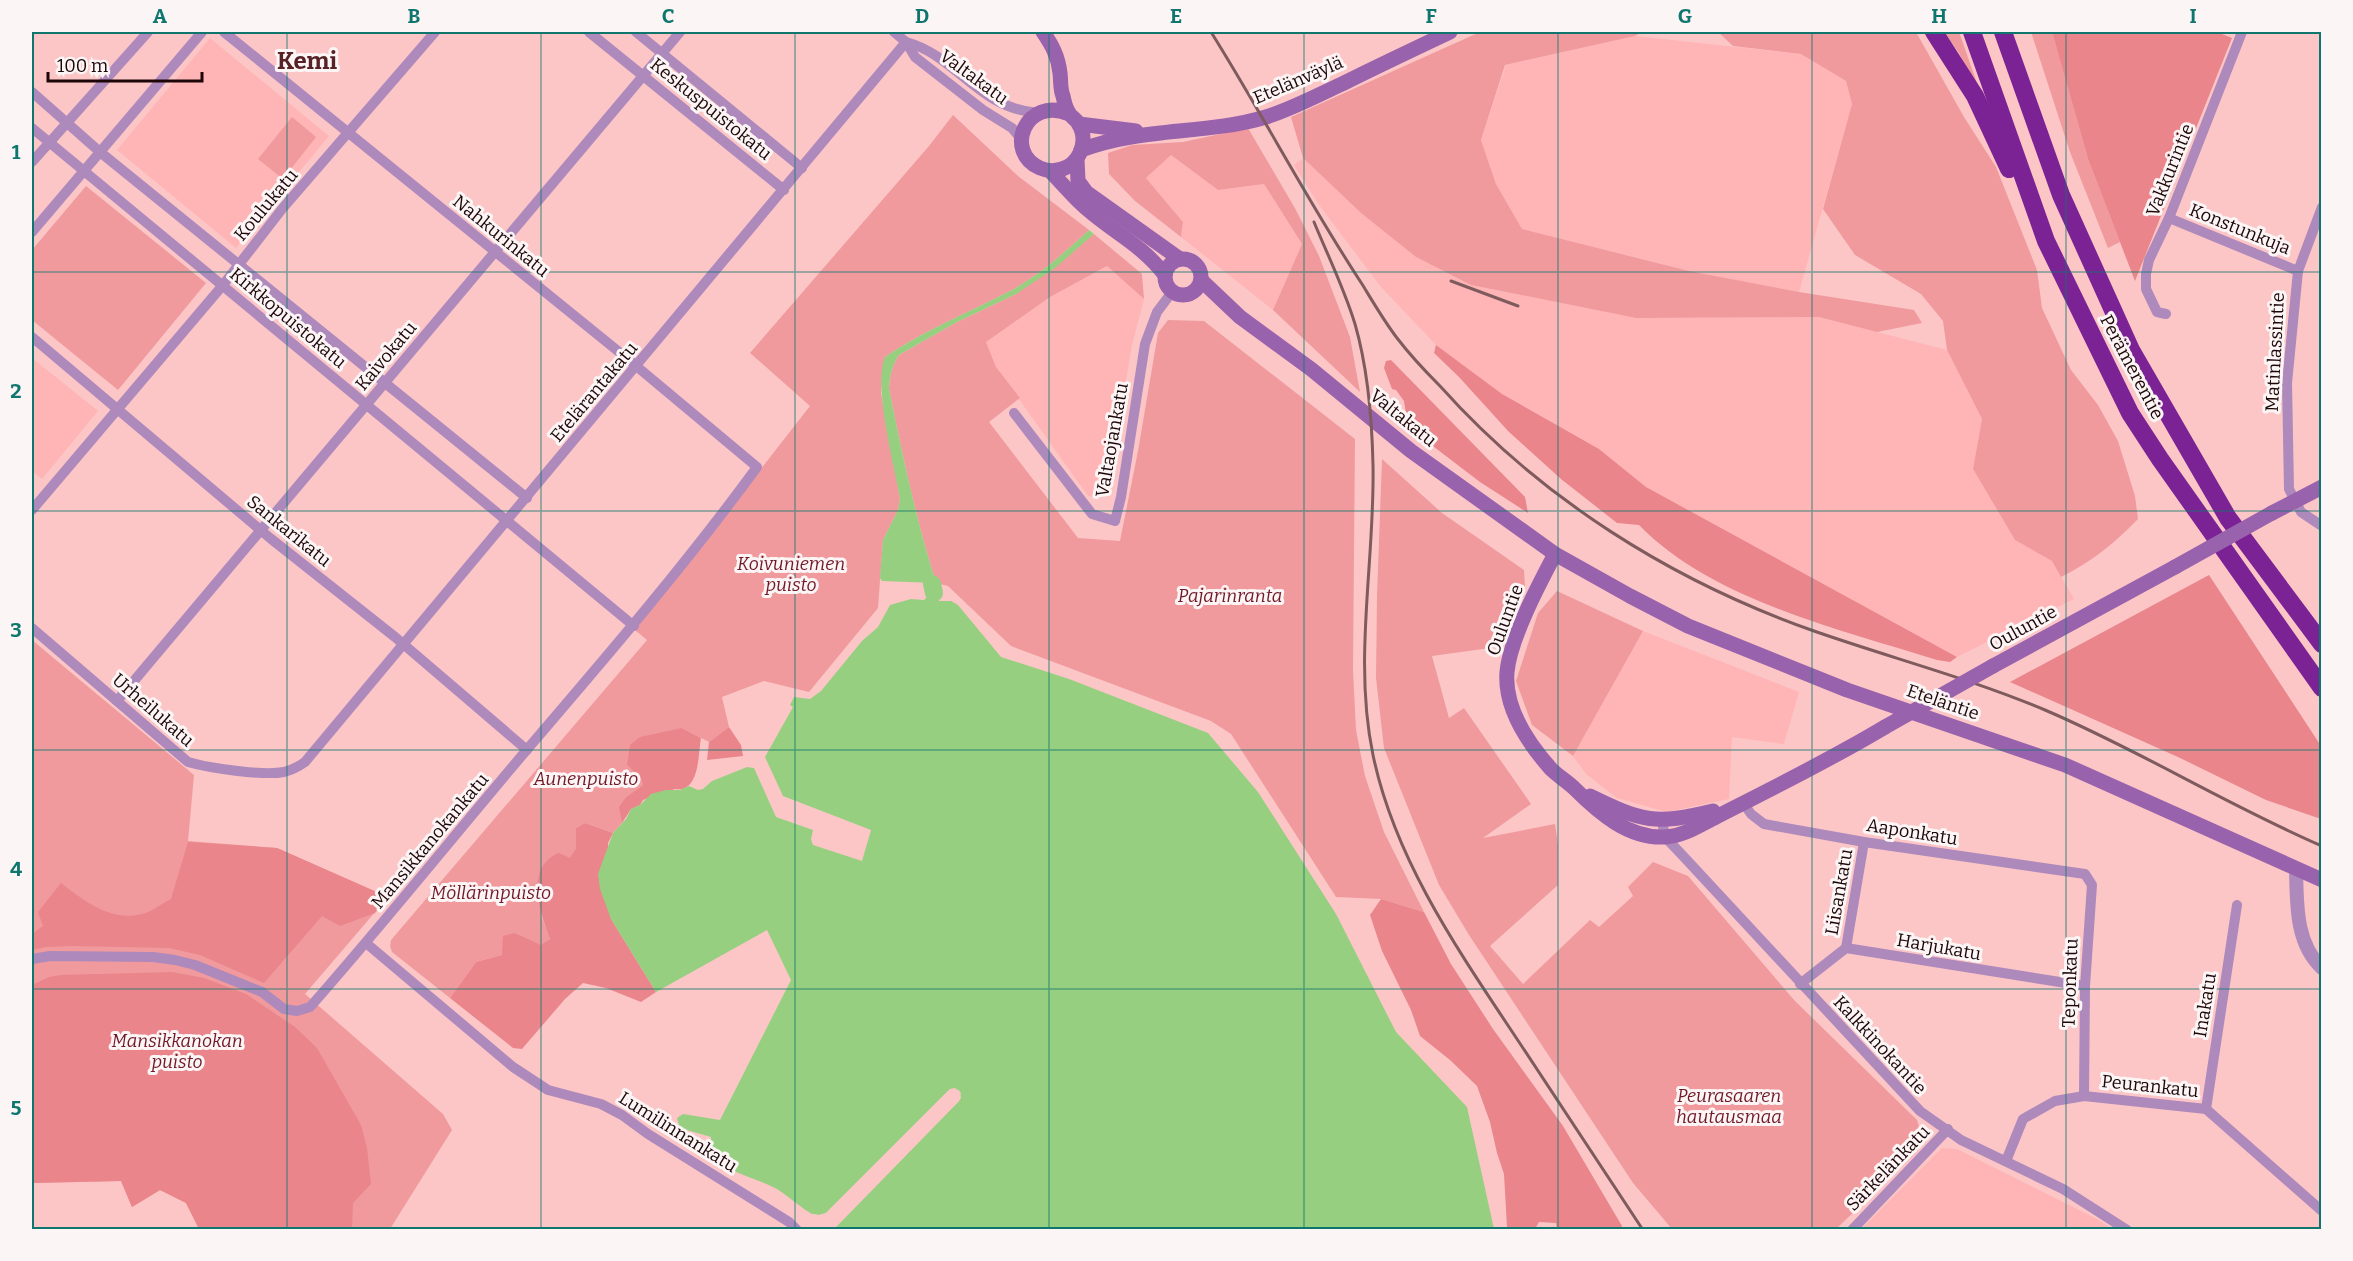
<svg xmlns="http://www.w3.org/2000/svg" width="2353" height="1261" viewBox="0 0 2353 1261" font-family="Bitter,serif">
<rect width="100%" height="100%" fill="#fcc6c7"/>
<g fill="#ffb4b6">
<polygon points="1635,36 1801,54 1846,81 1852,104 1799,292 1689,271 1522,229 1496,184 1481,140 1506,65"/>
<polygon points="210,38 329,136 236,248 117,150"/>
<polygon points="1171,155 1218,190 1264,184 1302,244 1273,310 1181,237 1183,222 1146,178"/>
<polygon points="1303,158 1361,213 1416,257 1471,285 1636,318 1819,317 1947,350 1982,419 1973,469 2015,540 2052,561 2074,599 1957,657 1646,487 1599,449 1502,394 1436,345 1381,287 1319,205 1294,165"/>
<polygon points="1107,266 1144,299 1132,345 1107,491 1099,497 1088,496 996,367 986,342 1050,297"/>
<polygon points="32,358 98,411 42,479 32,471"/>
<polygon points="1643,631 1799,692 1784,744 1732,737 1729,799 1667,812 1617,798 1586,774 1573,756"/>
<polygon points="1942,1148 1957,1149 2097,1219 2112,1229 1861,1229"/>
</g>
<g fill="#f09a9d">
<polygon points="1480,32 1643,32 1635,36 1505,65 1481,140 1496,184 1522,229 1689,271 1799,292 1914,310 1922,323 1877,332 1819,317 1636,318 1471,285 1416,257 1361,213 1303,158 1291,117"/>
<path d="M1718 32H1916L1964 117 1996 167 2037 270 2042 308 2071 370 2098 405 2118 441 2135 496 2138 519C2115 543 2091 562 2061 577L2052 561 2015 540 1973 469 1982 419 1947 350 1943 321 1921 294 1855 255 1823 209 1852 104 1846 81 1801 54 1733 46Z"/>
<polygon points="1944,32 1959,32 1983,100 1959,53"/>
<polygon points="2031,32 2052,32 2088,159 2120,242 2108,248 2070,152"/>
<path d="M953 115 1018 176 1089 230C1065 252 1041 274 1012 290 970 312 924 330 885 357L881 393 900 498 898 510 883 540 878 608 809 692 764 681 722 697 729 727 709 742 682 728 627 765 641 779 643 785 626 797 620 807 622 823 613 833 585 823 576 828V848L541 915 550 939 541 946 515 933 502 955 476 962 450 998 392 952 390 946 391 940 647 640 635 630 810 406 750 353 929 146Z"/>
<polygon points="292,117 316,137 283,179 258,159"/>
<polygon points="1248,128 1296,210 1319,256 1350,337 1360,392 1273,310 1302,244 1264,184 1218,190 1171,155 1146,178 1183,222 1181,237 1135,201 1109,174 1108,153 1132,145 1183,142"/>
<polygon points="86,186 206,283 118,390 32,320 32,250"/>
<path d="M1094 234 1142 274 1144 299 1107 266 1050 297 986 342 996 367 1020 398 989 422 1078 538 1120 541 1138 451 1158 333 1168 320 1204 321 1355 439 1353 670 1356 730 1365 776 1384 832 1424 912 1381 899 1336 897 1231 734 1211 721 1011 646 948 586 936 583C916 519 902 454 889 388 890 376 892 365 899 355L957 322 1016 294Z"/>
<polygon points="1382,459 1442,513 1524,570 1525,586 1490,648 1432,656 1449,718 1464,708 1531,804 1483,838 1555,824 1558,845 1558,885 1490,946 1523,984 1590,920 1599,927 1633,896 1628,887 1653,862 1688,876 1795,1001 1917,1120 1924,1142 1917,1152 1836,1229 1672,1229 1633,1183 1469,935 1439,885 1384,748 1376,678 1377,596"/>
<polygon points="1557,591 1643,631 1573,756 1532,725 1516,681 1538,613"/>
<polygon points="32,640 194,775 188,841 277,848 388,897 305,994 443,1114 452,1130 390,1229 199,1229 186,1203 160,1190 132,1207 121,1181 32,1183"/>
</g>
<g fill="#e9858b">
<polygon points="2052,32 2217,32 2232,38 2135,281 2088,159"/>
<path d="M1436 345 1502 394 1599 449 1646 487 1957 657 1950 662 1937 660C1839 629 1712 600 1639 525L1617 523 1561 479 1509 432 1459 377 1434 353Z"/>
<polygon points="1391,360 1525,497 1528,513 1480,482 1421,437 1406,414 1404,401 1396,390 1392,389 1384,368 1386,361"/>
<polygon points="2209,575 2321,746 2321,819 2266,800 2178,757 2010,682"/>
<polygon points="729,727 741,745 743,756 707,760 709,742"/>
<path d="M682 728 701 738C698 754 700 793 675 789L643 800 640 805 631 809 622 823 619 807 626 797 643 785 641 779 627 765 630 745 640 737Z"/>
<path d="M585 823 613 833 608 843 611 919 656 992 641 1002 606 988 583 983 565 999 522 1049 513 1048 450 998 476 962 502 955 503 936 515 933 541 945 550 939C540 913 524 867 559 853L570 858 576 848V828Z"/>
<path d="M188 842 277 848 388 897 375 913 340 926 322 916 264 983 200 955 169 948 73 946 46 947 32 950V934L43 926 38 912 61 883C84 901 111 922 142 914 152 912 162 903 171 899Z"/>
<polygon points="1381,899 1424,912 1451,964 1493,1029 1563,1126 1622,1226 1621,1229 1557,1229 1556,1223 1539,1222 1535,1229 1509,1229 1507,1227 1504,1174 1497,1153 1490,1122 1477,1086 1450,1060 1420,1036 1411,1010 1382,951 1370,915"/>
<polygon points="172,972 204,978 246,994 295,1027 317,1048 361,1125 367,1148 371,1184 353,1203 352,1229 199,1229 186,1203 160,1190 132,1207 121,1181 32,1183 32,985 49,977 61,975"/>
</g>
<g fill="#97cf80">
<path d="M1089 230 1094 234 1055 268 1016 294 957 322 899 355C892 365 890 376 889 388 902 454 916 519 936 583L882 581 880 578 883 540 898 510 900 498C894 464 873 387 885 357 924 330 970 312 1012 290 1041 274 1065 252 1089 230Z"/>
<path d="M932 592 936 593 939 601H951L958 605 1001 657 1069 679 1208 733 1258 792 1336 914 1396 1032 1467 1107 1494 1229H834L959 1101 961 1098 959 1090 950 1089 826 1213 819 1215 812 1214C800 1207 789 1197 777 1189 757 1178 729 1174 714 1156 710 1150 711 1143 711 1137L680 1128 677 1118 683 1114 720 1120 791 980 767 930 656 992 611 919 600 889 598 874 613 833 626 819 631 809 640 805 651 794 666 790H680L689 786 698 790 703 789 712 781 747 767 754 768 776 817 813 830 811 839 813 845 862 861 871 830 783 796 765 757 793 707 790 705 794 697 810 699 821 691 862 641 878 627 890 605 911 599 924 600Z"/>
</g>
<polygon fill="#fcc6c7" points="955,1088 961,1093 959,1101 834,1229 831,1229 854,1202 956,1100 957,1092 951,1092 828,1215 814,1218 812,1214 819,1215 826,1213 950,1089"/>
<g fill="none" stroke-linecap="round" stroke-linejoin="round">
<polyline stroke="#97cf80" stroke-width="18" points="932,584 934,593"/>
<g stroke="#ae89bb" stroke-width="10">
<polyline points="589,32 784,190"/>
<polyline points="636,32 802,168"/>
<polyline points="894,32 906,42 915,57 983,110 1012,128 1022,140"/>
<path d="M906 42C958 56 976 108 1038 113"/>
<polyline points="32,92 100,152 527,498"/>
<polyline points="32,128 634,626"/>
<polyline points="32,162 148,32"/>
<polyline points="2322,207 2298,271 2287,383 2289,489 2301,512 2322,526"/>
<polyline points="2169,218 2298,271"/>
<polyline points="32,232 202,32"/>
<polyline points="2166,314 2157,312 2146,289 2146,274 2149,260 2169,218 2242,32"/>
<polyline points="32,337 270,538 395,637 527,750"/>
<polyline points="1014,413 1092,514 1115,521 1121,497 1145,344 1157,312 1172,292"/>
<polyline points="32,510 223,285 282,209 435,32"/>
<path d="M32 628 188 762C209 768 262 776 284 772 292 770 298 767 305 762L906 42"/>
<polyline points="117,701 680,32"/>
<polyline points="1744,804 1751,814 1764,824 1864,842 2085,874 2092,885 2085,986 2084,1096"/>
<polyline points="1662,821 1665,837 1684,857 1920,1111 1961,1140 2063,1189 2127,1230"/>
<polyline points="366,943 513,1067 548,1090 601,1104 622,1115 648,1134 789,1222 797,1230"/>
<polyline points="1846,948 1864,842"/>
<path d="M32 959 50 956 153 957 175 960 195 965 262 992 284 1009 297 1011 310 1007C385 922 456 833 530 746 608 655 686 564 757 467L629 360 224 32"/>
<polyline points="1800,984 1846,948 2085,986"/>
<polyline points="2206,1109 2237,905"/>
<polyline points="2006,1161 2023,1119 2055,1101 2084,1096 2206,1109 2322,1211"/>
<polyline points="1852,1230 1948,1129"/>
</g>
<path stroke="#ae89bb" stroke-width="14" d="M2296 869C2297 903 2295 943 2322 968"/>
<g stroke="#9962ac" stroke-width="15">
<path d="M1043 32C1052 45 1058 56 1060 73 1061 81 1060 89 1063 96 1064 101 1066 109 1069 113 1071 117 1076 119 1078 123 1088 138 1082 159 1067 167 1059 171 1049 172 1040 168 1003 152 1026 95 1069 114"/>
<polyline points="1079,124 1136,131"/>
<path d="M1081 150C1141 127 1206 135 1266 117 1292 109 1318 95 1342 84 1378 66 1414 49 1450 32"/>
<polyline points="1077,159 1078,181 1086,192 1180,259"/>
<path d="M1050 171C1062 183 1073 197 1086 208 1114 233 1141 244 1165 275"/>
<circle cx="1183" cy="277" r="18"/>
<polyline points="1202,281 1240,317 1311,369 1411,451 1555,554 1630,596 1688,626 1847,690 2065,765 2322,880"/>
<polyline points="2272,513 2322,487"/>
<path d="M1555 554C1539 584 1510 639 1507 672 1504 708 1528 743 1551 769 1558 776 1568 782 1575 789 1599 813 1629 839 1665 837 1684 836 1700 825 1716 817 1773 788 1830 760 1885 727"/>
<polyline points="1993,666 2175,567"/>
<path d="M1590 796C1643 822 1655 825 1713 811"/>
</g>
<g stroke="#7b2395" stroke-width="18">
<polyline points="1934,32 1975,96 2009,169"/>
<polyline points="1972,32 2046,241 2130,413 2160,459 2322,688"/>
<polyline points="2003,32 2061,195 2131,350 2228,518 2322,644"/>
</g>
<g stroke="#7f5b5d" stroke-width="3">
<path d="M1211 32C1263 115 1308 202 1362 284 1373 302 1384 321 1397 338 1410 355 1425 371 1440 386 1541 499 1672 581 1814 631 1891 658 1969 678 2045 710 2139 750 2227 805 2322 846"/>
<path d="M1314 222C1328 256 1344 288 1355 324 1368 369 1372 418 1373 465 1375 561 1353 659 1373 755 1395 861 1460 953 1519 1042 1560 1104 1601 1167 1643 1230"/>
<polyline points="1451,281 1518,306"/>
</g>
<g stroke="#9962ac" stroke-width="15">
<polyline points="2175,567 2272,513"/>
<polyline points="1885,727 1993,666"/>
</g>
</g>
<path fill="none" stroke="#0f766e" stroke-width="1.5" stroke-opacity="0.55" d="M287 32V1230M541 32V1230M795 32V1230M1049 32V1230M1304 32V1230M1558 32V1230M1812 32V1230M2066 32V1230M32 272H2322M32 511H2322M32 750H2322M32 989H2322"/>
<g text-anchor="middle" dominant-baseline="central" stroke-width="6" stroke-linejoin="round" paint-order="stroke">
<g font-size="18" fill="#1c0608" stroke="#fcf5f5">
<text transform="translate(974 77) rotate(36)">Valtakatu</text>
<text transform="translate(1298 80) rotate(-23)">Etelänväylä</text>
<text transform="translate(711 109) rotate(39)">Keskuspuistokatu</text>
<text transform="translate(2170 170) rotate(-68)">Vakkurintie</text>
<text transform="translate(266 205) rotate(-50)">Koulukatu</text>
<text transform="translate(2240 229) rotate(22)">Konstunkuja</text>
<text transform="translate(501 236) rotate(39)">Nahkurinkatu</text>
<text transform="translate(288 318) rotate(40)">Kirkkopuistokatu</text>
<text transform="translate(2275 352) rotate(-87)">Matinlassintie</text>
<text transform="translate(386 356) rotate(-50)">Kaivokatu</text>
<text transform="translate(2132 367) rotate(62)">Perämerentie</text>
<text transform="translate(594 392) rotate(-50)">Etelärantakatu</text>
<text transform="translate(1403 418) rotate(39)">Valtakatu</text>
<text transform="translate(1112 440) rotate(-80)">Valtaojankatu</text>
<text transform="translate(289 531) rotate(39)">Sankarikatu</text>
<text transform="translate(1505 620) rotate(-70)">Ouluntie</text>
<text transform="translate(2023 628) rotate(-29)">Ouluntie</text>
<text transform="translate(1943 702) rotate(19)">Eteläntie</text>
<text transform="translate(153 710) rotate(41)">Urheilukatu</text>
<text transform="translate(1912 832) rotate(9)">Aaponkatu</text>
<text transform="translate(430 841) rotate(-50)">Mansikkanokankatu</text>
<text transform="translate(1839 892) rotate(-80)">Liisankatu</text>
<text transform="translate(1939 947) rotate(10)">Harjukatu</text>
<text transform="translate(2070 983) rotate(-88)">Teponkatu</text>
<text transform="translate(2205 1005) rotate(-81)">Inakatu</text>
<text transform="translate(1880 1045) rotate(47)">Kalkkinokantie</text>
<text transform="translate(2150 1086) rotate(6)">Peurankatu</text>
<text transform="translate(678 1132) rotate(32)">Lumilinnankatu</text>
<text transform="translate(1888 1168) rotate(-46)">Särkelänkatu</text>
</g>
<g font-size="18" font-style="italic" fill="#711827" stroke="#fcf5f5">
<text x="791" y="564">Koivuniemen<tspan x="791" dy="21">puisto</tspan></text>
<text x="1230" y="596">Pajarinranta</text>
<text x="586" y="779">Aunenpuisto</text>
<text x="491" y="893">Möllärinpuisto</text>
<text x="177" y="1041">Mansikkanokan<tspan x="177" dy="21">puisto</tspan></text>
<text x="1729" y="1096">Peurasaaren<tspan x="1729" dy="21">hautausmaa</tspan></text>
</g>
<g font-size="24" font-weight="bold" fill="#562226" stroke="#fcf5f5">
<text x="307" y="61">Kemi</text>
</g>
</g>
<rect width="2353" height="1261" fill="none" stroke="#fcf5f5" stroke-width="66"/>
<path d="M48 72v9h154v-9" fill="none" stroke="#1c0608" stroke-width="3"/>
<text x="57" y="72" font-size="18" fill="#1c0608" stroke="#fcf5f5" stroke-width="4.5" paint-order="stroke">100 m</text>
<rect x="33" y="33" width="2287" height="1195" fill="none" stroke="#0f766e" stroke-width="2"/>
<g font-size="20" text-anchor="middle" font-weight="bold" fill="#0f766e">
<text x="160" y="23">A</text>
<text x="414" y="23">B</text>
<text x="668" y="23">C</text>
<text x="922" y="23">D</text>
<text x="1176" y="23">E</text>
<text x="1431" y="23">F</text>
<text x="1685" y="23">G</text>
<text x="1939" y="23">H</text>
<text x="2193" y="23">I</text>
<text x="16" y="159">1</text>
<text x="16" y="398">2</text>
<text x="16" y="637">3</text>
<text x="16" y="876">4</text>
<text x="16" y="1115">5</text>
</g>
</svg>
